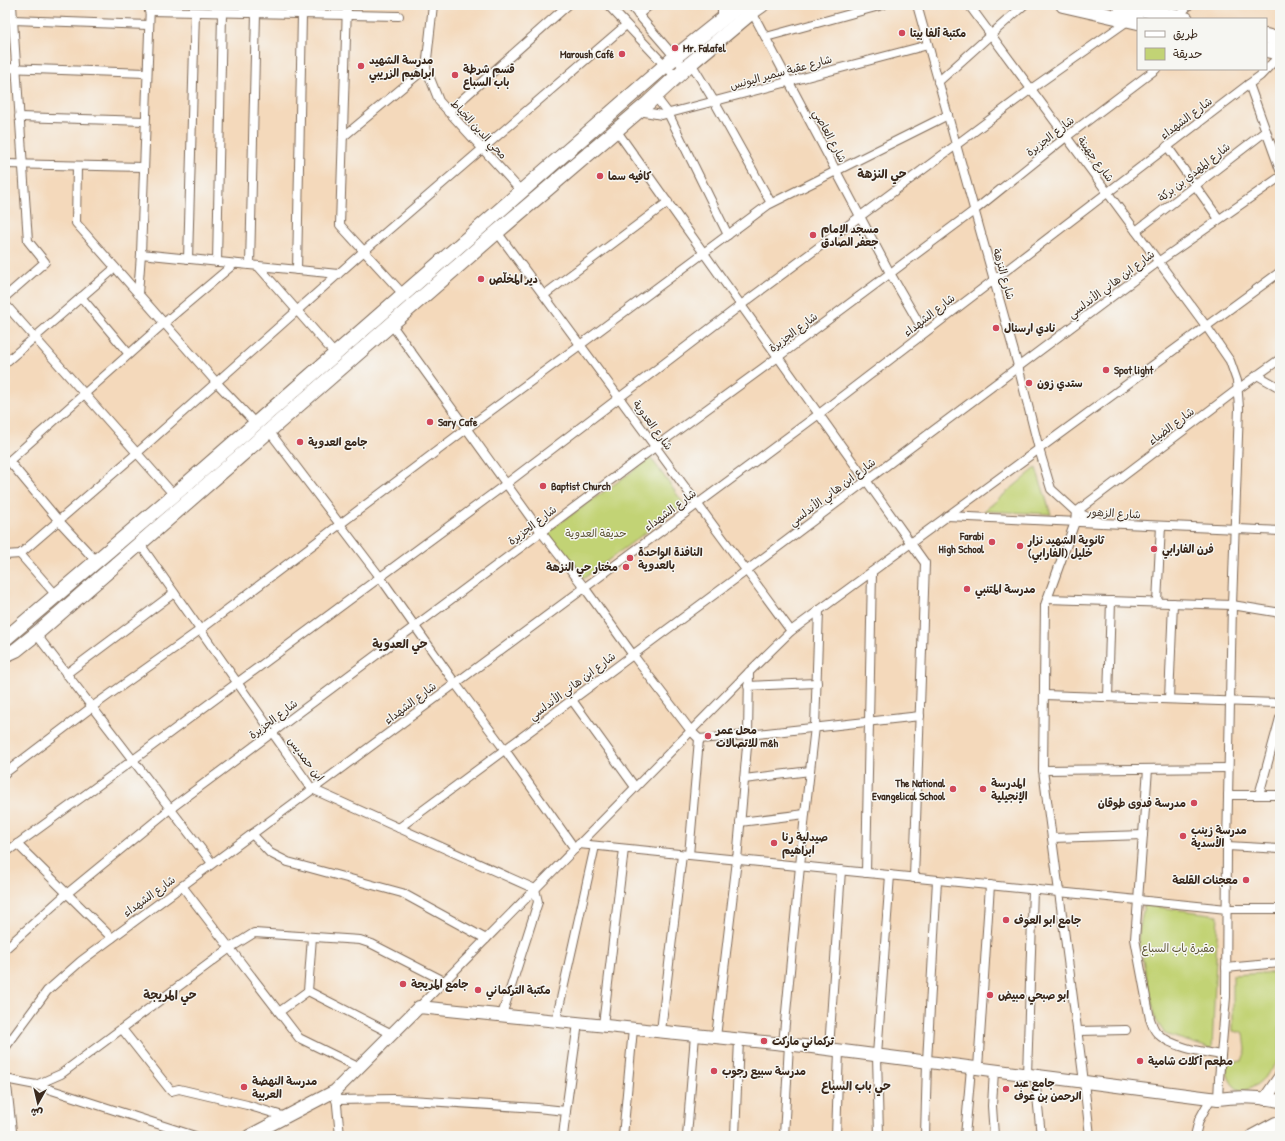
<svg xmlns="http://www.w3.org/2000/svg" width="1285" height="1141" viewBox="0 0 1285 1141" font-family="'Patrick Hand','Playpen Sans Arabic',sans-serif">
<rect width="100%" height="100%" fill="#f6f6f2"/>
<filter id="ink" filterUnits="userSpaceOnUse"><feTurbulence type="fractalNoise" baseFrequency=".025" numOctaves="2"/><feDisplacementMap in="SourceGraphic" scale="8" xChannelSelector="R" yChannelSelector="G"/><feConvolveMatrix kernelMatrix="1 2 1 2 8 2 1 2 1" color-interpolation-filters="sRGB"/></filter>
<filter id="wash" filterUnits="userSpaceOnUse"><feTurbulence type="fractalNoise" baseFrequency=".012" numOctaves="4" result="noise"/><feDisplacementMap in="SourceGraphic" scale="16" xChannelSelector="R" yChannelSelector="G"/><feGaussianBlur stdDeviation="0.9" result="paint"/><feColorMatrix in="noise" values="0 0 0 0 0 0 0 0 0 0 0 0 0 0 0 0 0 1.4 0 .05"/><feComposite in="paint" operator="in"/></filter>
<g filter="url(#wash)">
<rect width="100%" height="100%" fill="#f4d9bb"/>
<g fill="#c2d375" stroke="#7e7e4a">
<polygon points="651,458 684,504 583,579 546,533"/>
<polygon points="1036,468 1051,514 984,511"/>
<polygon points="1144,905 1218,915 1212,1049 1165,1034 1156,1020 1138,938"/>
<path d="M1280 972V1059C1272 1069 1248 1102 1234 1086 1228 1079 1226 1071 1227 1063L1242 1061 1246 1050 1244 1033 1233 1031V975Z"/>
</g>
</g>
<g filter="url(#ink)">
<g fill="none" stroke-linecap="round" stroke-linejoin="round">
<g stroke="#7c6755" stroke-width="10">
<g id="minor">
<polyline points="347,5 340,225 403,294"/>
<polyline points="433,5 426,68 439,101 521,191"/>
<polyline points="608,5 676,77"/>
<polyline points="630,5 685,69"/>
<polyline points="722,5 722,20"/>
<polyline points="917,5 1018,366 1039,449 1051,489 1076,512 1102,523"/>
<polyline points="969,5 1206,326 1230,361 1237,381 1239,408 1232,605 1227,846 1226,997 1219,1079 1218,1099"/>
<polyline points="149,11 399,16"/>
<polyline points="752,12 890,273 924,332"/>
<polyline points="638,15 650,5"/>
<polyline points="1177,17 1189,5"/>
<polyline points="13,20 148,25"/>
<polyline points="766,37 883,5"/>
<polyline points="691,63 714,101 771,203"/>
<polyline points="5,68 146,73"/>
<polyline points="938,82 1024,5"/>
<polyline points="1249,84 1280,170"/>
<polyline points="655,96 668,113 728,235"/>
<polyline points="639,111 662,115 928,45"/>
<polyline points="448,112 568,5"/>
<polyline points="19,117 145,121"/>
<polyline points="616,130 925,563 914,878"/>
<polyline points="343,137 426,68"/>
<polyline points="1167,146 1219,219"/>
<polyline points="5,164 144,167"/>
<polyline points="77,166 76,223 216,382 255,423"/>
<polyline points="1136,231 1266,131"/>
<polyline points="497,232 791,631"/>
<polyline points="141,254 338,274"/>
<polyline points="188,259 195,12"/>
<polyline points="217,262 222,13"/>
<polyline points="250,265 256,13 257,5"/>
<polyline points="258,266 335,354"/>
<polyline points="297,270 302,14"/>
<polyline points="138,294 141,254 150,5"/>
<polyline points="544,295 668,202"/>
<polyline points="5,297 45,262 28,241 12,5"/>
<polyline points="81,297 129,354"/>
<polyline points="5,304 174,495"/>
<polyline points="391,324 541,532 584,587 633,655 691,731 699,739 748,735 920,716"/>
<polyline points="5,363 115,268"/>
<polyline points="1257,375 1280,388"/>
<polyline points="269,431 380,577 455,683 505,750 575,849"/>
<polyline points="5,461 9,461 164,323 234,264"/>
<polyline points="9,461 59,521 96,561"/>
<polyline points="947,516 1280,531"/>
<polyline points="140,544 312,789 535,889 538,902 502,1015"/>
<polyline points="20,554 56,595"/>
<polyline points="5,555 20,554 137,453 364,251 626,25"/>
<polyline points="1047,599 1232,605 1275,612 1280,614"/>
<polyline points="1157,602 1161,526"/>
<polyline points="36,634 212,863"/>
<polyline points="66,674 174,593"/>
<polyline points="748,686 817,683"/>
<polyline points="1044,695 1280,703"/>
<polyline points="1108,697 1111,601"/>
<polyline points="1169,699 1173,603"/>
<polyline points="572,700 635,787"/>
<path d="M1148 769 1135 939 1150 1019C1152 1024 1153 1029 1157 1033 1170 1047 1203 1052 1221 1055"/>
<polyline points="1043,770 1228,768"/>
<polyline points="5,773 92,707 200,630 466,429 580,345 768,205 948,115"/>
<polyline points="744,779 810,771"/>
<polyline points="1228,795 1280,795"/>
<polyline points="1259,795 1280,718"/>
<polyline points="740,822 805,814"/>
<polyline points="399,828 746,571 1158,262 1280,177"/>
<polyline points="252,834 270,853 288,862 402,893 486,939"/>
<polyline points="1052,838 1143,835"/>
<polyline points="17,844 112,938"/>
<polyline points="579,844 1227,909 1280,909"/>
<polyline points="1227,846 1280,849"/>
<polyline points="5,853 133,760 506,484 741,305 956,145 1031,89 1129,20"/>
<polyline points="689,855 699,739"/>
<polyline points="866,873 872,572"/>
<polyline points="182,886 299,1038 358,1067"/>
<polyline points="5,949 64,896 170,809 655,447 778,357 975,210 1066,137 1156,69"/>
<polyline points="1226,968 1280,963"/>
<polyline points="308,991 312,937"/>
<polyline points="419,1007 749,672 791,631 1280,272"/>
<polyline points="279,1012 308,991 392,1034"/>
<polyline points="556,1021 595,846"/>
<polyline points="603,1025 624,849"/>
<polyline points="122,1029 171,1091 179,1089 247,1105 286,1117"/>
<polyline points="661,1031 682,855"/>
<polyline points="1078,1031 1126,1030"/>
<polyline points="716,1037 737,860 748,735 749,672"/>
<polyline points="783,1044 805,814 815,727 819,610"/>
<polyline points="5,1048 47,991 81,961 819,414 1249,84 1260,76 1280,55"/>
<polyline points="829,1049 841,870"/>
<polyline points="978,1068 990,885"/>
<polyline points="1027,1075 1033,889"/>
<polyline points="1035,1076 1041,1136"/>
<polyline points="5,1079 36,1085 195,1136"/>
<polyline points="36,1085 61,1074 230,948 254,933 360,940 372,944 444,981"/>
<polyline points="336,1095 340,1136"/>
<polyline points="336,1100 394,1099 537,1108 566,1111 563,1136"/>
<polyline points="566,1111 578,1023"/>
<polyline points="623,1136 633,1029"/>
<polyline points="687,1136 695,1035"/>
<polyline points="735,1136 739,1039"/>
<polyline points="784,1136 789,1044"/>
<polyline points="836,1136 839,1050"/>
<polyline points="879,1136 877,1055 890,875"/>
<polyline points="925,1136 927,1062 937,880"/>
<polyline points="965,1136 971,1068"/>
<polyline points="994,1136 992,1106 994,1070"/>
<polyline points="1090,1136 1084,1082 1043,770 1045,605 1075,522 1076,512 1238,389 1280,359"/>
<polyline points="1195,1136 1199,1120 1211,1098"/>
</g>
</g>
<g stroke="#7c6755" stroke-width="14">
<g id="secondary">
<polyline points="1265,1099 1280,1077"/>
<path d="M249 1136 335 1091 419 1007 804 1046 1218 1099C1239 1096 1259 1097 1280 1101"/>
<polyline points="1252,1136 1276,1123 1280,1123"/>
</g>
</g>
<g stroke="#7c6755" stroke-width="15">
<polyline id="primary" points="5,1090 10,1136"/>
</g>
<g stroke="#7c6755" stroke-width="16">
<g id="trunk">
<polyline points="1063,5 1138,22"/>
<polyline points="1120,5 1186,19"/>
<polyline points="1266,36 1280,40"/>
<polyline points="1266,50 1280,53"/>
<polyline points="5,639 174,495 675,57 740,5"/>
<polyline points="5,655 16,650 36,634 497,232 648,103 691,63 752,12 762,5"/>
</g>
</g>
<use href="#minor" stroke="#fff" stroke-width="8"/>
<use href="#secondary" stroke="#fff" stroke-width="12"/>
<use href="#primary" stroke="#fff" stroke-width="13"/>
<use href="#trunk" stroke="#fff" stroke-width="14"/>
</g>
</g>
<g fill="#d1495b" stroke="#f6f6f2" stroke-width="1.5">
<circle cx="902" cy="33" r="4"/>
<circle cx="675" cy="48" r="4"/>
<circle cx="622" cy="54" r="4"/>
<circle cx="361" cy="66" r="4"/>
<circle cx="455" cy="75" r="4"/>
<circle cx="600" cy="176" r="4"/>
<circle cx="813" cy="235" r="4"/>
<circle cx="481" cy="279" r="4"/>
<circle cx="996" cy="328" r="4"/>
<circle cx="1106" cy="370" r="4"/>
<circle cx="1029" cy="383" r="4"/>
<circle cx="430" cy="422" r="4"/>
<circle cx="300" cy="442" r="4"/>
<circle cx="543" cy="486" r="4"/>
<circle cx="992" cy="542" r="4"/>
<circle cx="1020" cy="546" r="4"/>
<circle cx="1154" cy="549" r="4"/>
<circle cx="630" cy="558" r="4"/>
<circle cx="626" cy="567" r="4"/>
<circle cx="967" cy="589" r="4"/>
<circle cx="708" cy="736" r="4"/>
<circle cx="953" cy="789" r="4"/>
<circle cx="983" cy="789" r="4"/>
<circle cx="1194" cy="803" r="4"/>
<circle cx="1183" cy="836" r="4"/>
<circle cx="774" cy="843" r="4"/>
<circle cx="1246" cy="880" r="4"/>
<circle cx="1006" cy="920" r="4"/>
<circle cx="403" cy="984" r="4"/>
<circle cx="478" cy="990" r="4"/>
<circle cx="990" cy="995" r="4"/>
<circle cx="764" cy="1041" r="4"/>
<circle cx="1140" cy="1061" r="4"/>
<circle cx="714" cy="1071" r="4"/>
<circle cx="244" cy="1087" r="4"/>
<circle cx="1006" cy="1089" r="4"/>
</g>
<g text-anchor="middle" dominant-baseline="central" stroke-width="3" stroke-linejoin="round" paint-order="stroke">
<g font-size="11" font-weight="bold" fill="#3b2a1e" stroke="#f6f6f2" text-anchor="start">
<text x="910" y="33">مكتبة ألفا بيتا</text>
<text x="683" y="48">Mr. Falafel</text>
<text x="614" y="54" text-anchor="end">Maroush Café</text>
<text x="369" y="60">مدرسة الشهيد<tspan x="369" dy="13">ابراهيم الزريبي</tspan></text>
<text x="463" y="69">قسم شرطة<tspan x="463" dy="13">باب السباع</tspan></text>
<text x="608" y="176">كافيه سما</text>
<text x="821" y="229">مسجد الإمام<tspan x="821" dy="13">جعفر الصادق</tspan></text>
<text x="489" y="279">دير المخلّص</text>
<text x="1004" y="328">نادي ارسنال</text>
<text x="1114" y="370">Spot light</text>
<text x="1037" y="383">ستدي زون</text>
<text x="438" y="422">Sary Cafe</text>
<text x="308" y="442">جامع العدوية</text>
<text x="551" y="486">Baptist Church</text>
<text x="984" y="536" text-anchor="end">Farabi<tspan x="984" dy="13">High School</tspan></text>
<text x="1028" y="540">ثانوية الشهيد نزار<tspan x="1028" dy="13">خليل (الفارابي)</tspan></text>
<text x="1162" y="549">فرن الفارابي</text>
<text x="638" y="552">النافذة الواحدة<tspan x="638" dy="13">بالعدوية</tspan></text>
<text x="618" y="567" text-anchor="end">مختار حي النزهة</text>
<text x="975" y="589">مدرسة المتنبي</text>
<text x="716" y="730">محل عمر<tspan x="716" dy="13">للاتصالات m&amp;h</tspan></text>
<text x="945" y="783" text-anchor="end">The National<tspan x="945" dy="13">Evangelical School</tspan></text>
<text x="991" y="783">المدرسة<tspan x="991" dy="13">الإنجيلية</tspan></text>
<text x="1186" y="803" text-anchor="end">مدرسة فدوى طوقان</text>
<text x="1191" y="830">مدرسة زينب<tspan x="1191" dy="13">الأسدية</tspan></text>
<text x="782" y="837">صيدلية رنا<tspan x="782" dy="13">ابراهيم</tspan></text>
<text x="1238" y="880" text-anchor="end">معجنات القلعة</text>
<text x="1014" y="920">جامع ابو العوف</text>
<text x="411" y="984">جامع المريجة</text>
<text x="486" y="990">مكتبة التركماني</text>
<text x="998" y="995">ابو صبحي مبيض</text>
<text x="772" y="1041">تركماني ماركت</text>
<text x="1148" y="1061">مطعم أكلات شامية</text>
<text x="722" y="1071">مدرسة سبيع رجوب</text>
<text x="252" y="1081">مدرسة النهضة<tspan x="252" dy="13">العربية</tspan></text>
<text x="1014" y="1083">جامع عبد<tspan x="1014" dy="13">الرحمن بن عوف</tspan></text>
</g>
<g font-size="11" fill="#3b2a1e" stroke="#f6f6f2">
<text transform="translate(781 72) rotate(-15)">شارع عقبة سمير اليونس</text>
<text transform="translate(1186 118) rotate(-37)">شارع الشهداء</text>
<text transform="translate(479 129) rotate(47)">محي الدين الخياط</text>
<text transform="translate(830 136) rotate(62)">شارع العاصي</text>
<text transform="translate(1050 136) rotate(-38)">شارع الجزيرة</text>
<text transform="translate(1096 159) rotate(54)">شارع جهينة</text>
<text transform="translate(1194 172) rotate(-38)">شارع المهدي بن بركة</text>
<text transform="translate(1004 274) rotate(74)">شارع النزهة</text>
<text transform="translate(1111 284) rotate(-37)">شارع ابن هاني الأندلسي</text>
<text transform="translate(929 315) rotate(-38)">شارع الشهداء</text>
<text transform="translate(793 332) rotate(-37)">شارع الجزيرة</text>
<text transform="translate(653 425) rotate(54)">شارع العدوية</text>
<text transform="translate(1171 426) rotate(-37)">شارع الضياء</text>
<text transform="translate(832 492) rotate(-37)">شارع ابن هاني الأندلسي</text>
<text transform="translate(670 510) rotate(-37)">شارع الشهداء</text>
<text transform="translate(1114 513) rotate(3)">شارع الزهور</text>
<text transform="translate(532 525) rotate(-37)">شارع الجزيرة</text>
<text transform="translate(572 686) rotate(-37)">شارع ابن هاني الأندلسي</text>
<text transform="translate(410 703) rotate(-37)">شارع الشهداء</text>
<text transform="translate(273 719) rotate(-37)">شارع الجزيرة</text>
<text transform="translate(306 759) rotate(53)">ابن حمديس</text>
<text transform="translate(149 896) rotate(-36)">شارع الشهداء</text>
</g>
<g font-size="11" fill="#5d5434" stroke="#f6f6f2">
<text x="596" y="533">حديقة العدوية</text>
<text x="1178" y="948">مقبرة باب السباع</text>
</g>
<g font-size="12" font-weight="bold" fill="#3b2a1e" stroke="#f6f6f2">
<text x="882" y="173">حي النزهة</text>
<text x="400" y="643">حي العدوية</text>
<text x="170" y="994">حي المريجة</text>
<text x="856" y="1085">حي باب السباع</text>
</g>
</g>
<rect width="1285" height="1141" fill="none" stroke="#f6f6f2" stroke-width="20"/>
<rect x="1137" y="18" width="130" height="52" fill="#f6f6f2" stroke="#aba49d"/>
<rect x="1145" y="31" width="20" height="6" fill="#ffffff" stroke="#aba49d"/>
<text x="1173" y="38" font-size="12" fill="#3b2a1e">طريق</text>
<rect x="1145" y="48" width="20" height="12" fill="#c2d375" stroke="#aba49d"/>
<text x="1173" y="58" font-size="12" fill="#3b2a1e">حديقة</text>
<g transform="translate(38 1103) rotate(188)" stroke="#f6f6f2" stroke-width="3" paint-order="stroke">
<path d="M0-3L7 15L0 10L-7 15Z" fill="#3b2a1e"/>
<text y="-6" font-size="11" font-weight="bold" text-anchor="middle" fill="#3b2a1e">ش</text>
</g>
</svg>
